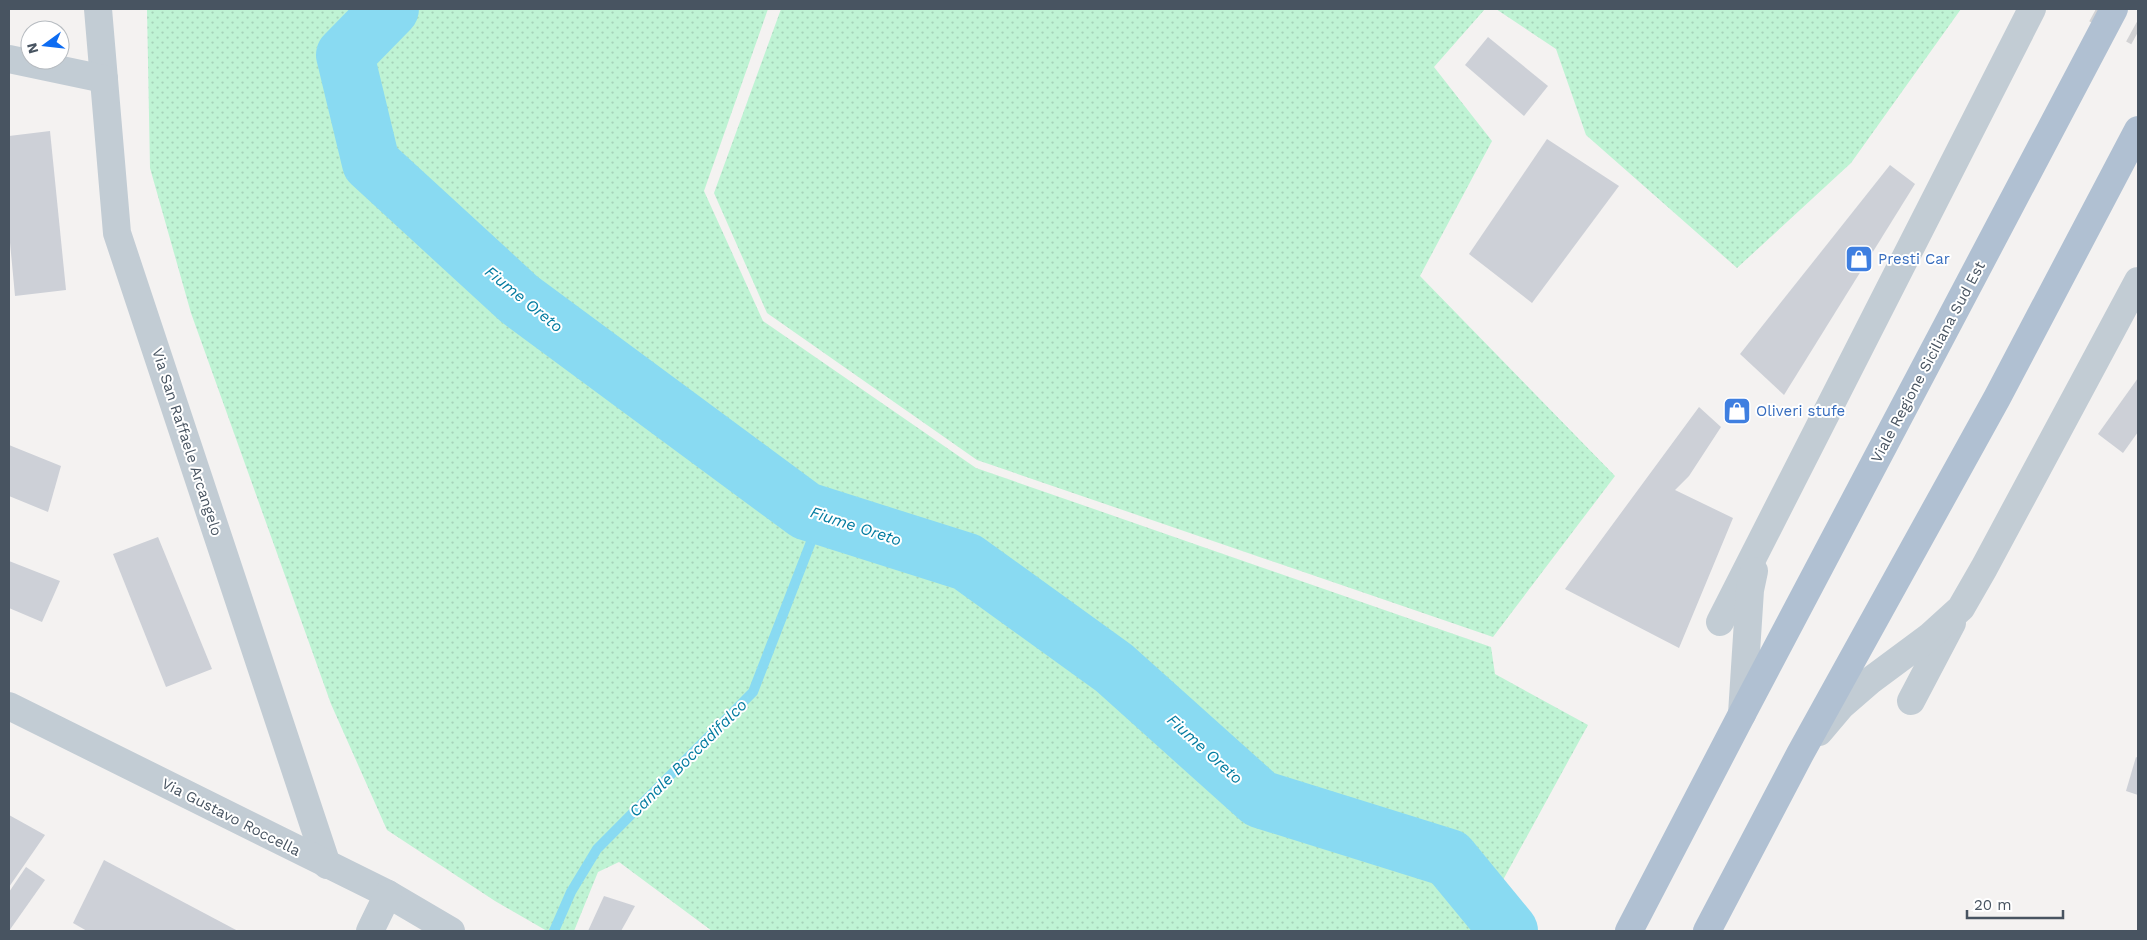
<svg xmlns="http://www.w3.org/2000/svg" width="2147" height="940" viewBox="0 0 2147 940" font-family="'Work Sans',sans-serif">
<defs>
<pattern id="grass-dots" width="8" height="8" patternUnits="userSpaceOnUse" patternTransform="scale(1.25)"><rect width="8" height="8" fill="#bff3d4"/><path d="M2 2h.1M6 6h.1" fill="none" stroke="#a6d2b9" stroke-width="1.8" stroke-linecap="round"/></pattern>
</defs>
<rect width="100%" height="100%" fill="#f4f2f1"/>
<g fill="url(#grass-dots)">
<polygon points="147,9 768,9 704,191 763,321 976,468 1491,647 1495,674 1588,725 1475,931 712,931 619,862 598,872 574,931 547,931 495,901 387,830 331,704 191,313 150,168"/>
<polygon points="781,9 1485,9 1434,67 1492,141 1420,276 1615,476 1493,637 977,460 767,313 714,193"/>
<polygon points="1496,9 1961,9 1851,163 1737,268 1586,135 1556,49"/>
</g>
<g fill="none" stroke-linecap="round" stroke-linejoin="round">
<polyline stroke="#89daf2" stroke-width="10" points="554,931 571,892 597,849 753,692 821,516"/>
<polyline stroke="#89daf2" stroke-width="58" points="390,9 345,55 371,163 519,299 806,511 967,562 1114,668 1260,799 1449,858 1509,931"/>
</g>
<g fill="#cdd0d7">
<polygon points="1488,37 1548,86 1524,116 1465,65"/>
<polygon points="50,131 66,290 15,296 9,232 9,136"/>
<polygon points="1547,139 1619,186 1532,303 1469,254"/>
<polygon points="1890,165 1915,184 1784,395 1740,354"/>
<polygon points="2138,378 2138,432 2123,453 2098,434"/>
<polygon points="1699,407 1721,427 1689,476 1675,490 1733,518 1679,648 1565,589"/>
<polygon points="9,445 61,466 48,512 9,496"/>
<polygon points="158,537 212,669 166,687 113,554"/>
<polygon points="9,561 60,581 42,622 9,608"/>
<polygon points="2136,757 2138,758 2138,795 2126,791"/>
<polygon points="9,815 45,835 9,887"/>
<polygon points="104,860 238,931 87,931 73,923"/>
<polygon points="26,867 45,880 9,931 9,892"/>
<polygon points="604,896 635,906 621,931 588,931"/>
</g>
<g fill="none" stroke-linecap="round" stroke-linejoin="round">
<polyline stroke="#d2d2d4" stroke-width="28" stroke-dasharray="28 14" stroke-linecap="butt" points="2096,9 2138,32"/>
<g stroke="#c2ccd4" stroke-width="28">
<polyline points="98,9 117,233 327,865"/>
<polyline points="9,59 104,79"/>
<polyline points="1720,622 2032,9"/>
<polyline points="1911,701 1952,623"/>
<polyline points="9,706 388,894 451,931"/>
<polyline points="1742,714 1750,590 1754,571"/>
<polyline points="1819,732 1841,706 1871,680 1929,637 1961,608 1984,568 2138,281"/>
<polyline points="370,931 388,894"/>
</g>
<g stroke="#b0c0d2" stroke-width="28">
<polyline points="1629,931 1742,714 2114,9"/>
<polyline points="1707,931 1800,754 1997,398 2138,130"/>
</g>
</g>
<defs>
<g id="shop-square" transform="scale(1.4375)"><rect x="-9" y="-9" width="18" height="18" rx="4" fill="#3f7fe0" stroke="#fff"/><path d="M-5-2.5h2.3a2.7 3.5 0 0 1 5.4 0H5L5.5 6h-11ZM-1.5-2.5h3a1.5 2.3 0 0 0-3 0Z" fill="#fff"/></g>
</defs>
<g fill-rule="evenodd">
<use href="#shop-square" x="1859" y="259"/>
<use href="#shop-square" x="1737" y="411"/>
</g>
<g text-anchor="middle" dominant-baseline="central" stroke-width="4" stroke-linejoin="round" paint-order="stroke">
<g font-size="15" fill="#366cbe" stroke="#fff" text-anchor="start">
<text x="1878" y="259">Presti Car</text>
<text x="1756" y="411">Oliveri stufe</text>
</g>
<g font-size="15" fill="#485461" stroke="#fff">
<text transform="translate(1928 362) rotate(-62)">Viale Regione Siciliana Sud Est</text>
<text transform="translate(187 442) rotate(72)">Via San Raffaele Arcangelo</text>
<text transform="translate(231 817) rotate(27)">Via Gustavo Roccella</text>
</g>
<g font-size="16" font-style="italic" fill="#047ca0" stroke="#fff">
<text transform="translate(524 299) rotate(39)">Fiume Oreto</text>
<text transform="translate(856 526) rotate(18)">Fiume Oreto</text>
<text transform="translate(1205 749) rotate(42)">Fiume Oreto</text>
<text transform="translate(688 758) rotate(-45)">Canale Boccadifalco</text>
</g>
</g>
<rect width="2147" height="940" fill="none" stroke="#485461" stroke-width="20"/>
<g transform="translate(45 45) rotate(255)"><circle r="24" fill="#ffffff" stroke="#b6bbc0"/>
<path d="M0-4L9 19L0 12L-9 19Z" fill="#0d6cf2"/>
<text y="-8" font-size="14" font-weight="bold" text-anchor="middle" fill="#485461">N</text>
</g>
<path d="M1967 910v8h96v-8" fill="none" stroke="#485461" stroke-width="2.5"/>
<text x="1974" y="910" font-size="15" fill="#485461" stroke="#ffffff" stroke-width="4" paint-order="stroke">20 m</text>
</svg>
